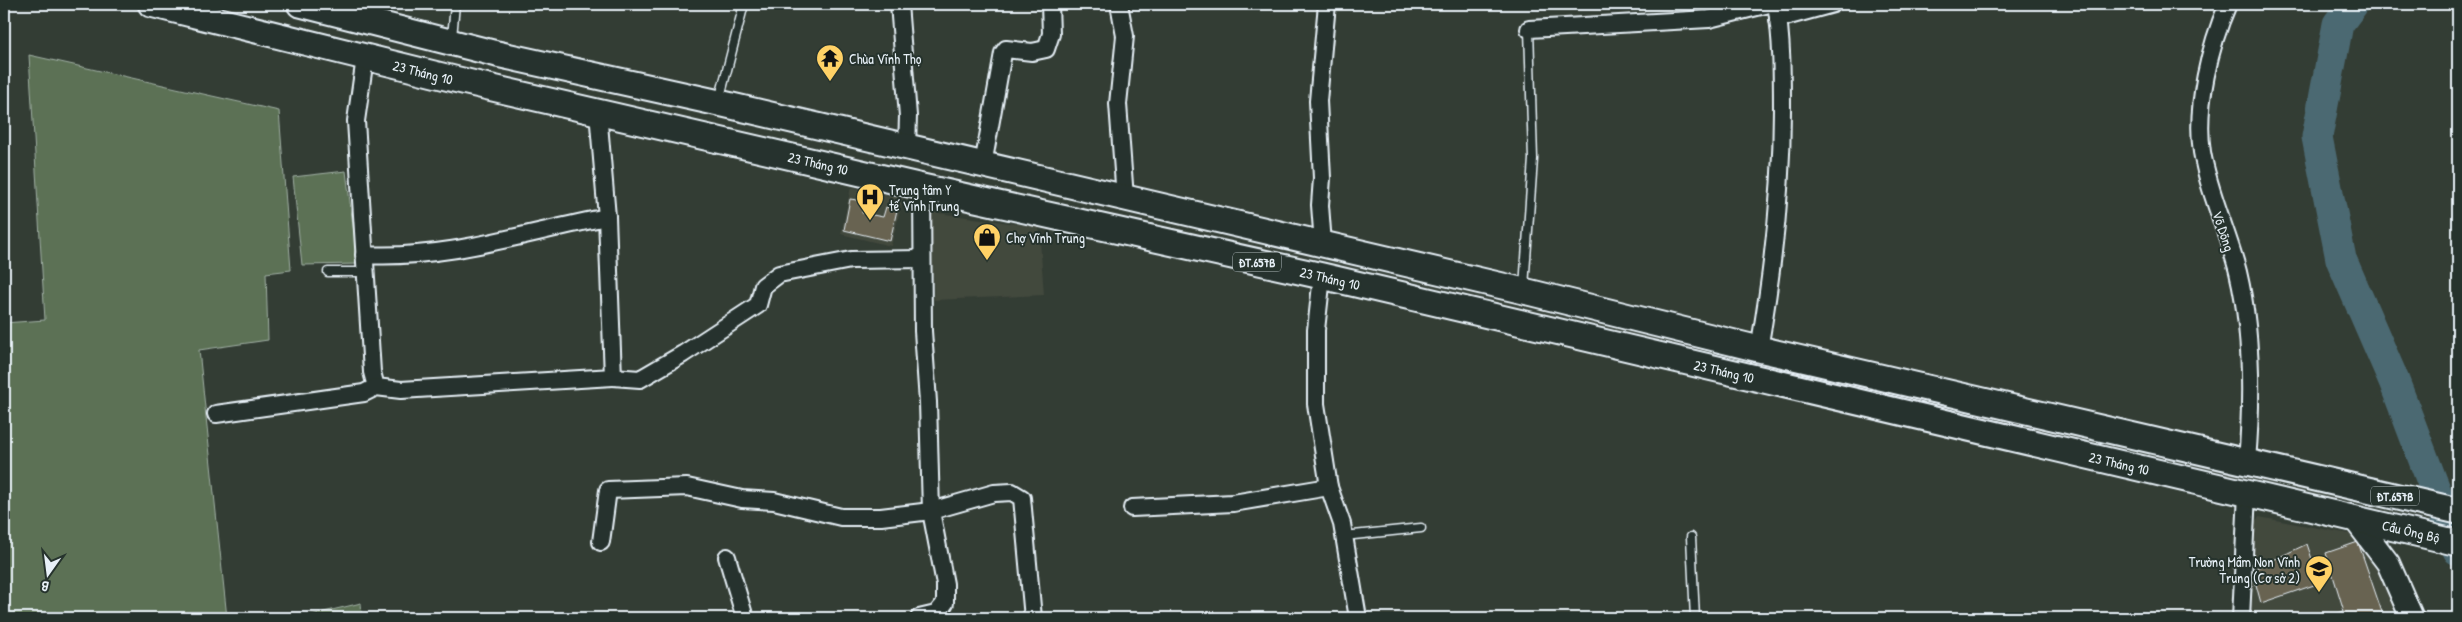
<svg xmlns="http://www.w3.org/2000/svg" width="2462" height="622" viewBox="0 0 2462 622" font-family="'Patrick Hand',sans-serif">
<rect width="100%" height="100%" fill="#333d34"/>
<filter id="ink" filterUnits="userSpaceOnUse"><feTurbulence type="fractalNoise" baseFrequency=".02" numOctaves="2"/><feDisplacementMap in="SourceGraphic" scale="10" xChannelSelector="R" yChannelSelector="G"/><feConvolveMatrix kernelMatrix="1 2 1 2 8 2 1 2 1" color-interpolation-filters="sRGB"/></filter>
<g filter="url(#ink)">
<g fill="#43483d">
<polygon points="851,187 903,199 891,246 841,234"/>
<polygon points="931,212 1039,227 1044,295 934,300"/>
<polygon points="2259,517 2356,535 2384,567 2400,618 2244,618 2250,527"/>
</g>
<g fill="#5c7155" stroke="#a2b1a6">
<polygon points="29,55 279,111 291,270 266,273 268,340 199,350 227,618 4,618 4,323 45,320"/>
<polygon points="346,171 358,264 302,265 293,177"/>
<polygon points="361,603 362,618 299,618"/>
</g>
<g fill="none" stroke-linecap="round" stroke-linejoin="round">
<polyline stroke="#4c6972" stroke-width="31" points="2353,4 2338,24 2317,137 2341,259 2394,381 2458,550"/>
</g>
<g fill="#686351" stroke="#e8f1f8">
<polygon points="850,199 864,201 862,213 883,217 886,207 897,210 890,241 844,230"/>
<polygon points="2358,542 2384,618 2325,618 2344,611 2326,553"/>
<polygon points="2307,544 2320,583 2261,603 2252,570"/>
</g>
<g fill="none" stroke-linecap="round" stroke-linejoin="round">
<g stroke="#e8f1f8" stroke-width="11">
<g id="lane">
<polyline points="452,38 455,4"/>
<polyline points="719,101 744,4"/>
<polyline points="328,272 366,272"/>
<polyline points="1524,287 1533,159 1529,29"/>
<polyline points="1344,536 1421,528"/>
<polyline points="1691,537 1695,618"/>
</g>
</g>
<g stroke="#e8f1f8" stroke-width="20">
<g id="street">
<polyline points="899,4 908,116 907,147"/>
<polyline points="1119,4 1125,36 1118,104 1125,198"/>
<path d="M2228 4C2210 45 2195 107 2202 152 2209 194 2228 232 2238 272 2252 331 2252 402 2247 461"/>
<polyline points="1778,19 1833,4"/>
<polyline points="1529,29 1709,19 1769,4"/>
<polyline points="365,58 356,121 372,372 376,387 401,390 613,377 607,217 598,112"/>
<polyline points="983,165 1003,53 1006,49 1032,52 1046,49 1051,34 1050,4"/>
<polyline points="1323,244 1320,205 1322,178 1318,101 1327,4"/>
<path d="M364 255C447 260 527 232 607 217"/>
<polyline points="1322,276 1316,330 1316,404 1329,487 1342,524 1358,618"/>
<path d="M1759 349C1773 269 1782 191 1782 110 1782 74 1782 39 1776 4"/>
<polyline points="613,377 640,379 683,354 758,305 763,286 779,274 851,260 922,259"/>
<polyline points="216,414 364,393 376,387"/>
<polyline points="1132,508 1233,503 1329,487"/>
<polyline points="601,542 608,490 687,487 742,499 774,501 841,517 881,517 931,511 994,493 1012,492 1022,498 1033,618"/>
<polyline points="727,557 745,618"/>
<polyline points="919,618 936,614 945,603 945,584 931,511 928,402 923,331 922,187"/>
<polyline points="2241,618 2247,493"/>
</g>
</g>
<g stroke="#e8f1f8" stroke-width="26">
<polyline id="secondary" points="2353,517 2388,563 2412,618"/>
</g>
<g stroke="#e8f1f8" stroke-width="29">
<g id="primary">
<polyline points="151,4 454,79 922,187 1322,276 2458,543"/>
<polyline points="300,4 497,54 719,103 1524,291 1759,349 2458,511"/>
</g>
</g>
<use href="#lane" stroke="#26332d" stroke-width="8"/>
<use href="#street" stroke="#26332d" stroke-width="16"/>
<use href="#secondary" stroke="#26332d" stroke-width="22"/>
<use href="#primary" stroke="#26332d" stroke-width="25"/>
</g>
</g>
<defs>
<g id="temple-pin" transform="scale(1.4375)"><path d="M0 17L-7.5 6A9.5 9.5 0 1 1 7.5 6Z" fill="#ffd166" stroke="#26332d"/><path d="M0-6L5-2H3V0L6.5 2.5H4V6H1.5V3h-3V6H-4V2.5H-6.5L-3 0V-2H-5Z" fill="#111"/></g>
<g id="hospital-pin" transform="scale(1.4375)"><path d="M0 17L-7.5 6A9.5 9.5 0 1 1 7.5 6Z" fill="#ffd166" stroke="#26332d"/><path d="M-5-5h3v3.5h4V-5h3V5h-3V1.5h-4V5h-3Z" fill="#111"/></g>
<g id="shop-pin" transform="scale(1.4375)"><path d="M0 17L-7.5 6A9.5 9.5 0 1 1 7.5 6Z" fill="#ffd166" stroke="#26332d"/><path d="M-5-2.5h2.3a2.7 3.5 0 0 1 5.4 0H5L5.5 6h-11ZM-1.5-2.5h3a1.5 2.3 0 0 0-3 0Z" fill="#111"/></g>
<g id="school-pin" transform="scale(1.4375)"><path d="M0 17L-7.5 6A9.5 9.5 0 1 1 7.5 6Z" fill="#ffd166" stroke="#26332d"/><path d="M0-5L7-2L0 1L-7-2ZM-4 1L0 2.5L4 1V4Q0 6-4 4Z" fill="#111"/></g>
</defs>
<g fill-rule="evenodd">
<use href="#temple-pin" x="830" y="58"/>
<use href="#hospital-pin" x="870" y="197"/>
<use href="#shop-pin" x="987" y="237"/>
<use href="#school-pin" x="2319" y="569"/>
</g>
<g text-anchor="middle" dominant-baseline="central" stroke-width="4" stroke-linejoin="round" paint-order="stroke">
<g fill="#26332d" stroke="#aeb8bb" stroke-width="1">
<rect x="1233" y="252.5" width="48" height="19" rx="4"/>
<rect x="2371" y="486.5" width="48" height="19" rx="4"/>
</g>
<g font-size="12" font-weight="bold" fill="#e8f1f8">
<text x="1257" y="262">ĐT.657B</text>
<text x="2395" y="496">ĐT.657B</text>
</g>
<g font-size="14" fill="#e8f1f8" stroke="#26332d" text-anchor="start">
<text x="849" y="58">Chùa Vĩnh Thọ</text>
<text x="889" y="189">Trung tâm Y<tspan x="889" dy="16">tế Vĩnh Trung</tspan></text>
<text x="1006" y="237">Chợ Vĩnh Trung</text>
<text x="2300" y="561" text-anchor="end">Trường Mầm Non Vĩnh<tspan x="2300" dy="16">Trung (Cơ sở 2)</tspan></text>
</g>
<g font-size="14" fill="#e8f1f8" stroke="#26332d">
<text transform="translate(423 72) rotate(14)">23 Tháng 10</text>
<text transform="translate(818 163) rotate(13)">23 Tháng 10</text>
<text transform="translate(2224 231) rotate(72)">Võ Dõng</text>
<text transform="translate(1330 278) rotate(13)">23 Tháng 10</text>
<text transform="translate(1724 371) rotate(13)">23 Tháng 10</text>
<text transform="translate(2119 463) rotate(13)">23 Tháng 10</text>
<text transform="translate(2411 531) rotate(13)">Cầu Ông Bộ</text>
</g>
</g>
<rect width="2462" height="622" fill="none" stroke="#26332d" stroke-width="20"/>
<rect x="10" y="10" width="2442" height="602" fill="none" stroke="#e8f1f8" stroke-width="2" filter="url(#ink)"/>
<g transform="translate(48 574) rotate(194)" stroke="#26332d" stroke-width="4" paint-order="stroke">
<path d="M0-4L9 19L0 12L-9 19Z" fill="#e8f1f8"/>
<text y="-8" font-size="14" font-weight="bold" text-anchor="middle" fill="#e8f1f8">B</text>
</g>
</svg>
